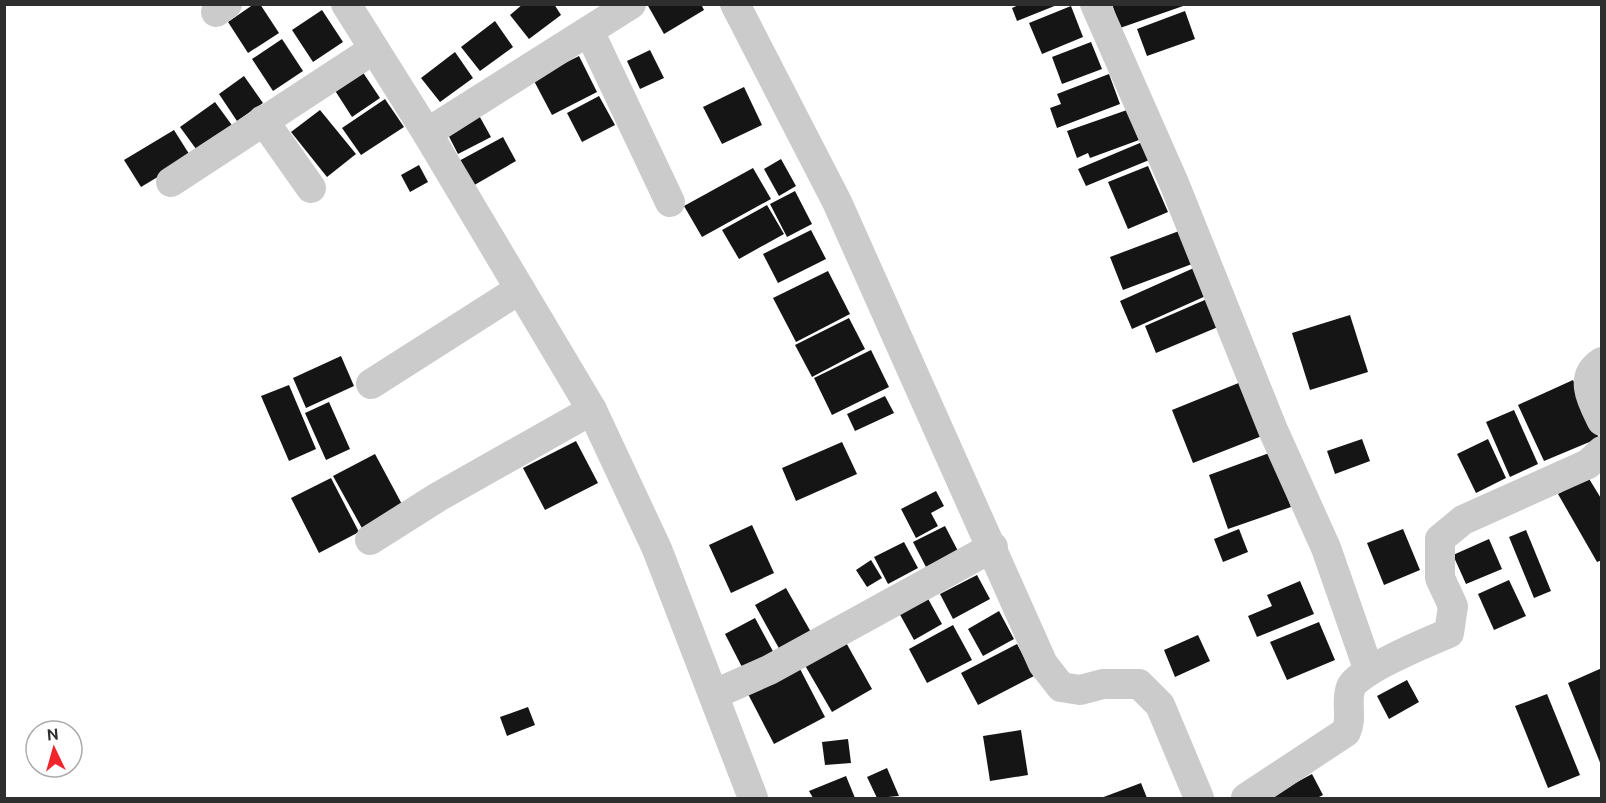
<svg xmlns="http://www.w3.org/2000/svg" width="1606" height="803" viewBox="0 0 1606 803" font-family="Ubuntu,sans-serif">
<rect width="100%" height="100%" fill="#fff"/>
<g fill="#151515">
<polygon points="254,4 260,4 279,33 248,53 228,22"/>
<polygon points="523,4 554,4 561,15 529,39 510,15"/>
<polygon points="647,4 701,4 704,10 664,34"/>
<polygon points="1021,4 1057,4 1057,5 1017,21 1012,8"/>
<polygon points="1112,4 1186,4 1186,5 1120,28"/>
<polygon points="1071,6 1083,37 1042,54 1029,23"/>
<polygon points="322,10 343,42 313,62 292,30"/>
<polygon points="1185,11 1195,39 1147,56 1137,29"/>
<polygon points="495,21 513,47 480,71 461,47"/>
<polygon points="282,39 303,71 273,91 252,59"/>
<polygon points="1091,42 1102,69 1062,84 1052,57"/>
<polygon points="650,50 664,78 640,89 627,61"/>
<polygon points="455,52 473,78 440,102 421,78"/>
<polygon points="579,56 597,92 552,115 533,79"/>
<polygon points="362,71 380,98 352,117 334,89"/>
<polygon points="1109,74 1120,104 1057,128 1050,108 1061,104 1057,94"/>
<polygon points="244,76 263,103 237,121 219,94"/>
<polygon points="744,87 762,125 722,144 703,107"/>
<polygon points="599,96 615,125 582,142 567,113"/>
<polygon points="385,99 404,127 361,155 342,128"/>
<polygon points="215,102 234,128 199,153 180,127"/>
<polygon points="320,110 356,154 327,177 291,132"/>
<polygon points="476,110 491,137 458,154 444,127"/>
<polygon points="1127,110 1139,140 1090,158 1088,153 1077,158 1067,131"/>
<polygon points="174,130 191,157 141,187 124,160"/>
<polygon points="503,137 516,161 471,187 457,162"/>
<polygon points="1147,140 1154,158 1086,186 1078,169"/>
<polygon points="781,159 796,186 779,196 764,169"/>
<polygon points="419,165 428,182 410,192 401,175"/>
<polygon points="1148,166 1168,212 1128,229 1108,182"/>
<polygon points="753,168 771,199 702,237 684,206"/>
<polygon points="795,191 812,224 787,237 770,204"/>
<polygon points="767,205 784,234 739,259 722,230"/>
<polygon points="811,230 826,259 778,283 763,254"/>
<polygon points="1179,231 1192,264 1123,290 1110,257"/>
<polygon points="1196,267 1208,295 1132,329 1120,301"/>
<polygon points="828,271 850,314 796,342 773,298"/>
<polygon points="1207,299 1218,327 1156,353 1145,326"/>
<polygon points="1350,315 1368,372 1310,390 1292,333"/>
<polygon points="849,318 865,349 812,377 795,345"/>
<polygon points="871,350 889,387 832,415 814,378"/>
<polygon points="341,356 354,386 306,408 293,378"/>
<polygon points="1573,380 1599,438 1544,461 1518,405"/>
<polygon points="1241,382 1262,436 1193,463 1172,410"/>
<polygon points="289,385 316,449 289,461 261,396"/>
<polygon points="885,396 894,413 855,431 847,414"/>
<polygon points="329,402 350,449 326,460 305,413"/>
<polygon points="1514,410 1538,464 1510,477 1486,422"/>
<polygon points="1362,439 1370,461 1335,474 1327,451"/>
<polygon points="1488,439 1506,478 1476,493 1457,454"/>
<polygon points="576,441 598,483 545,510 523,468"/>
<polygon points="842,442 857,474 796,501 782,468"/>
<polygon points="1272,452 1291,507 1228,529 1209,475"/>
<polygon points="375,454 404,508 363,530 333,476"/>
<polygon points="1588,477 1602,500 1602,560 1597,562 1558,494"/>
<polygon points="331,478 359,532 319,553 291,498"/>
<polygon points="936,491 944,506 931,513 938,526 916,538 901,509"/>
<polygon points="752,525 774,573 731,593 709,545"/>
<polygon points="945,526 958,551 926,567 913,542"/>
<polygon points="1239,529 1248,552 1223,562 1214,539"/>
<polygon points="1403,529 1420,570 1384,585 1367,543"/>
<polygon points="1526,530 1551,591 1534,598 1509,537"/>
<polygon points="1489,539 1502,569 1466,584 1453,555"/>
<polygon points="904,542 918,568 888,584 874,557"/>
<polygon points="871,560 882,578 867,587 856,570"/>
<polygon points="977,575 990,599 953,619 940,594"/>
<polygon points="1509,580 1526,616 1494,630 1478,594"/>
<polygon points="1300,581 1314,614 1257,637 1248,616 1272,606 1267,595"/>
<polygon points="786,588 812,634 781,652 755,605"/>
<polygon points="926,595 942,624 914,640 898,611"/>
<polygon points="999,611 1014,639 983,656 968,629"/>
<polygon points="755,618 775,655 744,671 725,634"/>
<polygon points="1319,622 1335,660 1287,680 1270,642"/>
<polygon points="953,625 972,660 927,683 909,649"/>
<polygon points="1198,635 1210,661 1175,677 1164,650"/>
<polygon points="844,639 872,689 832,712 803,662"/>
<polygon points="1017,644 1034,676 978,705 961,673"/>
<polygon points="799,667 825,717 774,744 748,694"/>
<polygon points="1602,668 1602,765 1601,765 1568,683"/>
<polygon points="1407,680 1419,702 1389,719 1377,696"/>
<polygon points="1547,694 1580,775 1548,788 1515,706"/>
<polygon points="528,707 535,725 507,736 500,717"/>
<polygon points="1021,730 1028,775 990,781 983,736"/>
<polygon points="848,739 851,763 825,765 822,742"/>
<polygon points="887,768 899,796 877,798 867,777"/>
<polygon points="1312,774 1323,795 1317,798 1267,798"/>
<polygon points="846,776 855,798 813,798 809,791"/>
<polygon points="1141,783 1147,798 1101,798"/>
</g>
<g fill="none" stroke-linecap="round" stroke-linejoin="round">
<g stroke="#cbcbcb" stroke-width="30">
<polyline points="346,4 427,133 592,410 657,549 753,798"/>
<polyline points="735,4 837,202 1043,664 1061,687 1080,690 1103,684 1139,684 1160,705 1199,798"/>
<polyline points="1095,4 1174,183 1273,430 1326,548 1369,671"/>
<polyline points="216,12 227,4"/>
<polyline points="589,31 670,202"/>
<polyline points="263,120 311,188"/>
<polyline points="427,133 631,4"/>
<polyline points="171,182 374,49"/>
<path d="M1602 362C1578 377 1592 401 1602 421"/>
<polyline points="371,384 520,289"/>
<polyline points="370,540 438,497 592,410"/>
<polyline points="715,694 769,670 993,547"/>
<path d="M1246 798 1346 732C1353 717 1345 702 1351 687 1357 671 1430 641 1449 633L1453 606 1440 578V539L1463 520 1588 464 1602 451"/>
</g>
</g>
<rect width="1606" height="803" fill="none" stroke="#2e2e2e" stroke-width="12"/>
<g transform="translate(54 749) rotate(355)"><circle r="28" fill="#ffffff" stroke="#ababab" stroke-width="1.5"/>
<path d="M0-4.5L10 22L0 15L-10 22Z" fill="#f0262c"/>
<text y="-9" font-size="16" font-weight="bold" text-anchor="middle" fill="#2e2e2e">N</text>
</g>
</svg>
